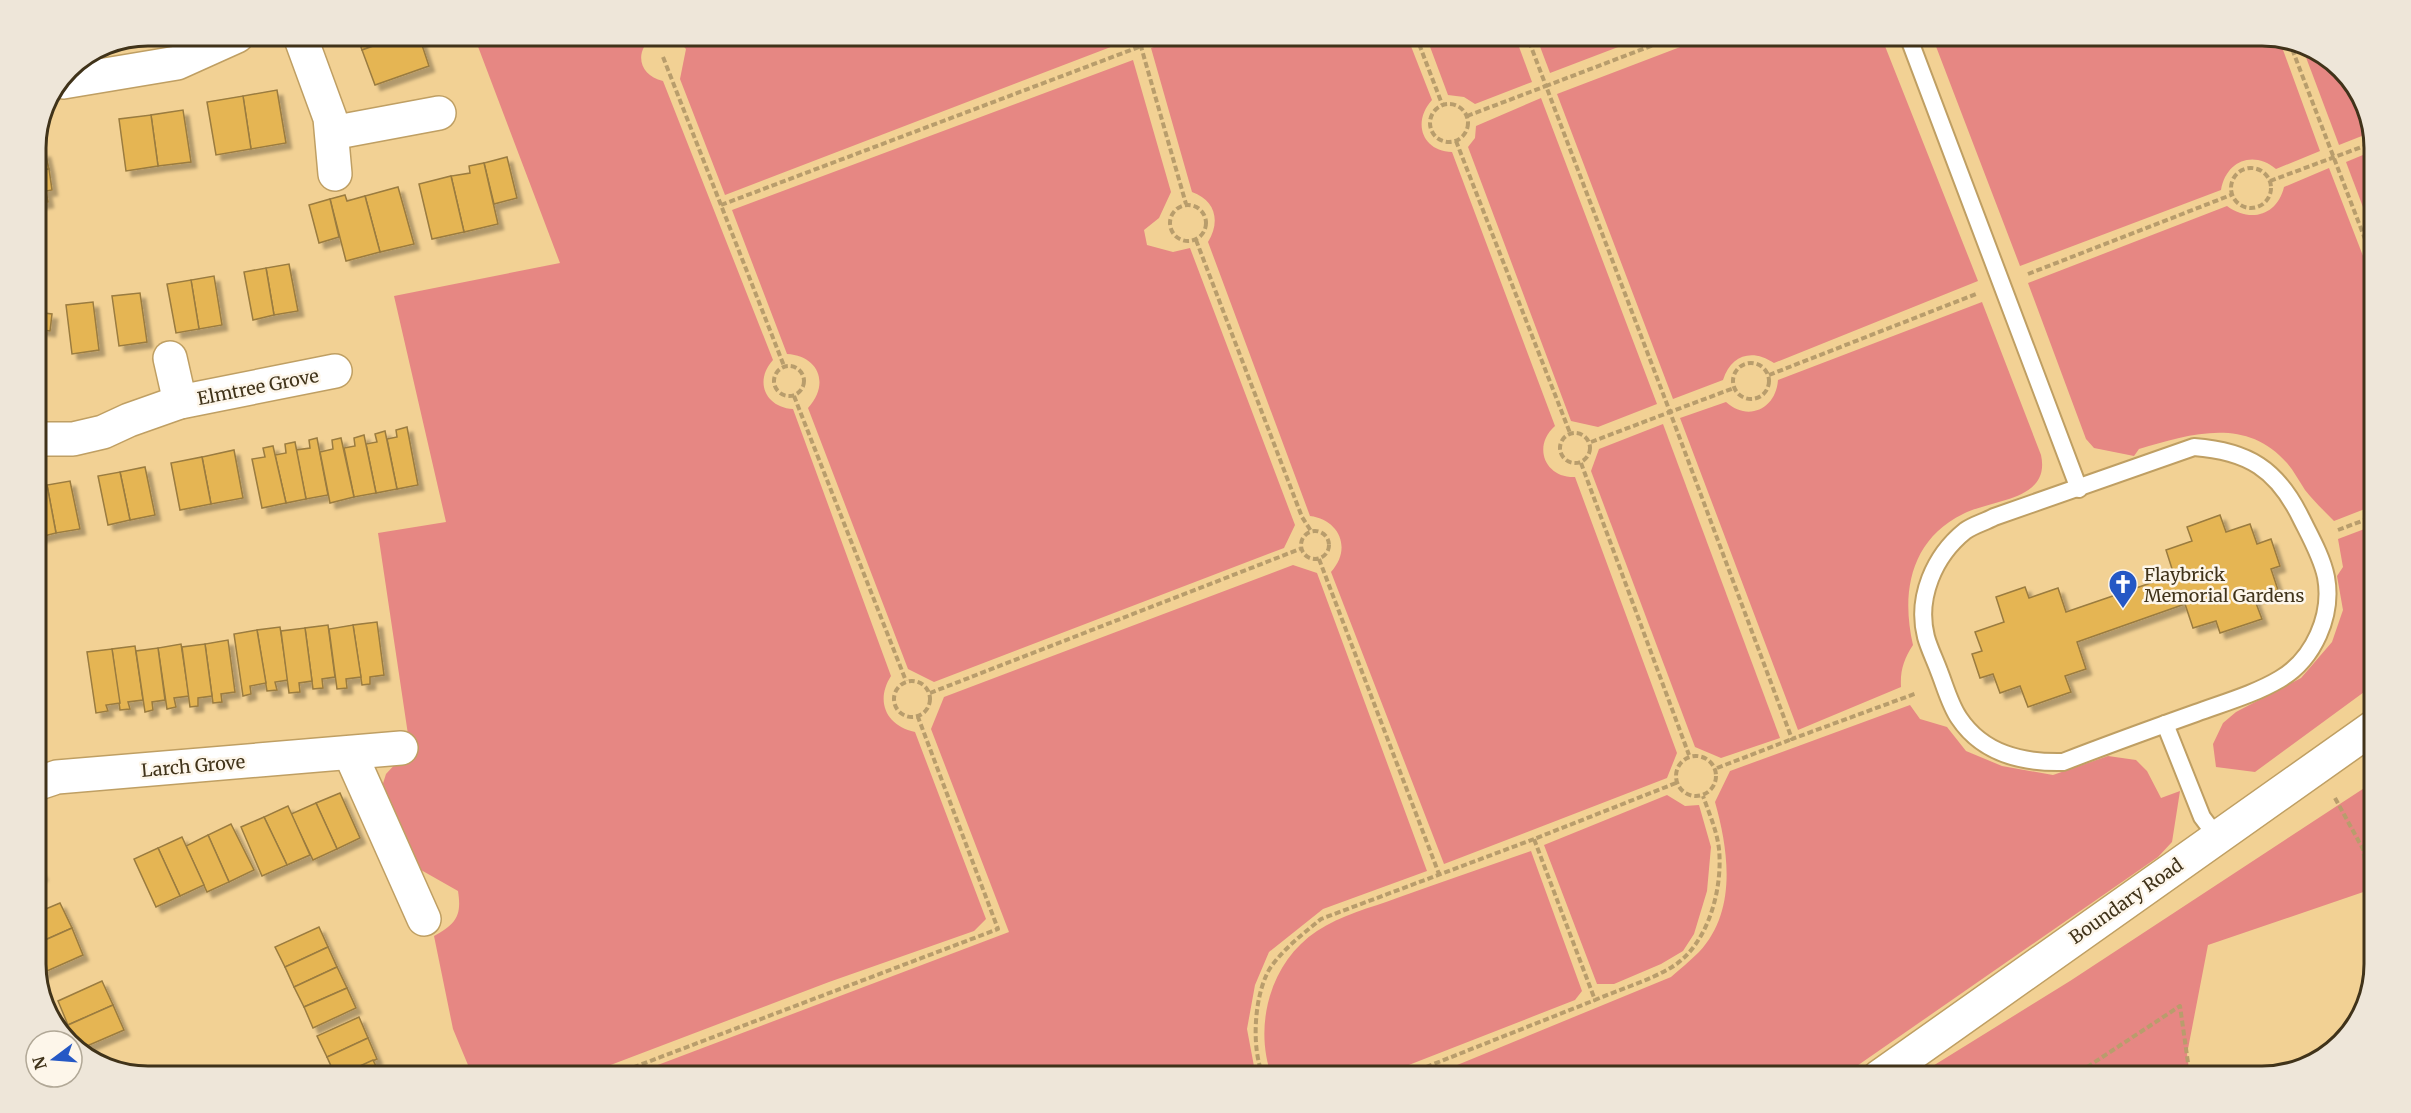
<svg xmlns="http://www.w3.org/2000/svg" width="2411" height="1113" viewBox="0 0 2411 1113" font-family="Merriweather,serif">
<defs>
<filter id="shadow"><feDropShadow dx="5.5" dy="5.5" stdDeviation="1.5" flood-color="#0004"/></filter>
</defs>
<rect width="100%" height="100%" fill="#f2d194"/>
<g fill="#e68783">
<path d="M474 36H654C633 51 639 76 663 81L773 360C754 381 765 407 793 409L891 676C875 701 886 726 915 732L986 919 974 931 829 982 579 1077H473L453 1029 434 936C456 924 462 916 458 891L414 866 379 796 386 774 410 748 378 533 446 522 394 296 560 263Z"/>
<polygon points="674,36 1128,36 1129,40 725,195 680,79 686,49"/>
<path d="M1184 36H1407L1432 100C1412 122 1422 151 1452 152L1555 426C1532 446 1545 478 1575 477L1677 753 1667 778 1444 864 1331 572C1352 549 1340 520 1310 516L1208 242C1221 221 1215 200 1192 192L1151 48Z"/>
<polygon points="1426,36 1515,36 1532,82 1475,104 1464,97 1448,95"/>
<polygon points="1536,36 1647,36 1550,73"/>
<path d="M1709 36H1881L1978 281 1774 363C1752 348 1731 355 1723 380L1673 399 1557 94Z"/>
<path d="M1932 36H2262L2279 39 2320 151 2276 169C2253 150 2226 161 2221 190L2020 266Z"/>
<polygon points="2301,44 2306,45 2356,86 2372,132 2339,145"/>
<path d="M1133 60 1171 192 1159 218 1144 230 1147 245 1173 252 1190 248 1295 525 1284 548 934 682 908 669 808 408C830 384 819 356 787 354L732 210Z"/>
<polygon points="1541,98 1657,404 1598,427 1571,421 1468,147 1475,138 1476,126"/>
<polygon points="2375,150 2375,239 2346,162"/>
<path d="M2329 168 2375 287V505L2334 521C2324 511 2314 501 2305 490 2299 481 2294 471 2287 463 2246 416 2190 434 2139 449L2134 456 2094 448 2086 439 2028 283 2227 206C2250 223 2277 216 2284 187Z"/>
<path d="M1982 302 2041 455C2051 501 1992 499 1963 514 1910 540 1901 593 1913 645 1904 659 1900 670 1901 687L1798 730 1680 418 1726 402C1748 422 1776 409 1778 380Z"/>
<polygon points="1663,424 1780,738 1721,758 1695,747 1591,471 1599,449"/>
<polygon points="2375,525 2375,684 2255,772 2216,767 2213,744 2223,723 2236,712 2301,678 2332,642 2343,610 2337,576 2343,567 2338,539"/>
<polygon points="1293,565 1317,573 1427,871 1323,909 1269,952 1255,985 1247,1029 1256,1077 626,1077 1009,932 931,729 944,697"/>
<path d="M1910 705 1920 719 1947 727 1966 751 2002 766 2053 775 2108 756 2136 760 2147 771 2161 798 2180 791 2172 842 2158 857 1841 1077H1428L1671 977C1680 969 1690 961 1699 952 1737 911 1729 852 1715 802L1730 771Z"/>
<polygon points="2375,781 2375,888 2208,945 2187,1054 2190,1077 1915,1077 2070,981"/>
<polygon points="1667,795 1685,806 1699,805 1711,847 1707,891 1694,934 1683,951 1661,964 1614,984 1597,984 1544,845"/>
<path d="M1531 851 1582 991 1575 1000 1378 1077H1272C1253 1026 1270 962 1317 931 1341 915 1370 908 1397 898 1442 882 1486 867 1531 851Z"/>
</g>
<g fill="#e5b553" stroke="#9a7b3f" stroke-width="1.5" filter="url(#shadow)">
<polygon points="357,36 401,36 362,50"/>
<polygon points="401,36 419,36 429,66 375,85 362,50"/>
<polygon points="277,90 286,143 251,149 243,96"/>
<polygon points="243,96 251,149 216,155 207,102"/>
<polygon points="183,110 191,162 158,166 151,115"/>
<polygon points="151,115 158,166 126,171 119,119"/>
<polygon points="37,139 40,152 45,152 49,169 36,171"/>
<polygon points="507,157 517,198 494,204 484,163"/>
<polygon points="484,163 498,224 464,232 451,176 470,173 469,166"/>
<polygon points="49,169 52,190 46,191 48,202 36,204 36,171"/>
<polygon points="451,176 464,232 432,239 419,184"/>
<polygon points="398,187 414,244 380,252 365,196"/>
<polygon points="345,195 347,201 365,196 380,252 346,261 330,199"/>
<polygon points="330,199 339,237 319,243 309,205"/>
<polygon points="289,264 298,311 274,315 266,268"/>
<polygon points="266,268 274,315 253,320 244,272"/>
<polygon points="214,276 222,325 199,329 191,280"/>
<polygon points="191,280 199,329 176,333 167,284"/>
<polygon points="140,293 147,342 119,346 112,296"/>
<polygon points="93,302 99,350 72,354 66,305"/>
<polygon points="36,312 52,314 50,331 36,329"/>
<polygon points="407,427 418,485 397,489 387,439 397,437 396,430"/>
<polygon points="385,431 397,489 376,493 366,444 377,442 375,434"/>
<polygon points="364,435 376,493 354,497 344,448 355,446 354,438"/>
<polygon points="317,438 328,495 306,499 296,450 310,448 309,440"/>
<polygon points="341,438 354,497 330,503 320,452 333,449 332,440"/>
<polygon points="295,442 306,499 286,503 275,455 286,453 285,444"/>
<polygon points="273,446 286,503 262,508 252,459 265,457 263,448"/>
<polygon points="234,450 243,498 211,504 202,457"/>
<polygon points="202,457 211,504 180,510 171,463"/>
<polygon points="145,467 155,515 130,520 120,472"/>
<polygon points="120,472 130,520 108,525 98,476"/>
<polygon points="70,481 80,529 56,533 47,485"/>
<polygon points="47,485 56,533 36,538 36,487"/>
<polygon points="2220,515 2226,532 2250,524 2257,544 2271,539 2280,566 2271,569 2278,590 2254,598 2262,619 2220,633 2216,621 2193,628 2185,604 2077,642 2086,669 2065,676 2071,692 2028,707 2020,686 2000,693 1993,674 1980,678 1972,654 1982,651 1975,632 2004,622 1996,597 2025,587 2029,598 2058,588 2066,612 2174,575 2166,550 2192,541 2187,527"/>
<polygon points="377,622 384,675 370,677 370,684 362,685 353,625"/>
<polygon points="328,625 335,677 322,679 323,688 313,689 305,628"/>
<polygon points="353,625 361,677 346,679 347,688 337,689 329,629"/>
<polygon points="280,627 288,680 275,682 277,690 267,691 257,630"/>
<polygon points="305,628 312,681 299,683 300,692 289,693 281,631"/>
<polygon points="257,630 266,683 250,686 251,694 243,696 234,634"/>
<polygon points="228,640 235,692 221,694 222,702 213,703 205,644"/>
<polygon points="181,644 189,696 174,698 176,707 167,709 158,648"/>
<polygon points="205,644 212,696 198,698 198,706 190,707 182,647"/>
<polygon points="135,646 143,700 128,702 130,709 120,710 112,649"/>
<polygon points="158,648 165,700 152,702 153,710 145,712 136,651"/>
<polygon points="112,649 120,703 106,705 108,711 96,713 87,652"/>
<polygon points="340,793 360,838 337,849 316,803"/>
<polygon points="316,803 337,849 313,860 291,814"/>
<polygon points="288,806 310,855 287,865 264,817"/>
<polygon points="264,817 287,865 262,876 241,827"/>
<polygon points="231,824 254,870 229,882 208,835"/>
<polygon points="208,835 229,882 207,892 186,846"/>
<polygon points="182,837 204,885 180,896 158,848"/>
<polygon points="158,848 180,896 156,907 134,859"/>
<polygon points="36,864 42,875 36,878"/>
<polygon points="60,903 72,928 36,944 36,913"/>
<polygon points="319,927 328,947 285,967 275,947"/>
<polygon points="72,928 83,955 38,975 36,944"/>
<polygon points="328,947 337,967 294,987 285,967"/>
<polygon points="337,967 347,988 304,1007 294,987"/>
<polygon points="102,981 113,1005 68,1025 58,1001"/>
<polygon points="347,988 356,1008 313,1028 304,1007"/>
<polygon points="113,1005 124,1030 80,1049 77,1047 68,1025"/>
<polygon points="359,1017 368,1038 327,1057 317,1036"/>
<polygon points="368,1038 377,1059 336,1077 327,1057"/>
<polygon points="373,1060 381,1077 336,1077"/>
</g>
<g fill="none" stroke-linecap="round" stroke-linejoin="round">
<g stroke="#bf9f63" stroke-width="20">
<g id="lane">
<polyline points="1908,36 2079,489"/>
<path d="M2194 447C2248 451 2277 469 2301 518 2310 536 2322 557 2326 577 2333 615 2314 659 2280 679 2255 694 2223 703 2196 713 2151 729 2107 745 2063 762 2022 763 1983 754 1959 718 1950 705 1945 686 1939 671 1935 660 1929 648 1926 637 1916 598 1934 556 1965 531 1973 525 1985 522 1994 517Z"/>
<polyline points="2165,724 2202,817 2217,837"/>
</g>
</g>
<g stroke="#bf9f63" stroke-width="36">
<g id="street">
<polyline points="300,36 330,118 335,174"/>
<polyline points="63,82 177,63 237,36"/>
<polyline points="332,133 439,113"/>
<polyline points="170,358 180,402"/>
<polyline points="36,439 73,439 103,432 129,420 180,402 335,371"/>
<polyline points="350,753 424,919"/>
<polyline points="36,784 57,777 401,748"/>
</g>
</g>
<g stroke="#bf9f63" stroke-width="36">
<polyline id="secondary" points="1879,1077 2375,726"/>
</g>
<g stroke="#b89d6c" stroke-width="4" stroke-dasharray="6 3" stroke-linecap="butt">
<polyline points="1138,36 1186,204"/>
<polyline points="1416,36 1442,104"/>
<polyline points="1677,36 1546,86 1670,412 1734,388"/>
<polyline points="2289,41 2375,265"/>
<polyline points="663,57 784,366"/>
<circle cx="1449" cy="123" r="19"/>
<polyline points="1467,116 1546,86 1527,36"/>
<polyline points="1456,141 1570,433"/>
<circle cx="2251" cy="188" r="20"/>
<polyline points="2270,181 2375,142"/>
<polyline points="721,205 1168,36"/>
<circle cx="1188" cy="223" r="18"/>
<polyline points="1196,240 1302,517 1311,531"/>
<polyline points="2028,274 2231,195"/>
<circle cx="1751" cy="381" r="18"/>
<circle cx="789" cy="381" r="15"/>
<polyline points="1769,375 1976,294"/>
<polyline points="794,396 906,681"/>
<circle cx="1575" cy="448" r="15"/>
<polyline points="1591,442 1670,412 1792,739 1917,693"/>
<polyline points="1581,463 1689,755"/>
<polyline points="2338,530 2375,516"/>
<circle cx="1315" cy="545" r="14"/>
<polyline points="1319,559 1439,874"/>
<circle cx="912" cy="699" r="18"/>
<polyline points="930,693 1300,549"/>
<circle cx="1696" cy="776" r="20"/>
<polyline points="1717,768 1792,739"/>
<path d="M1676 783 1534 839 1595 1000C1620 989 1649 981 1672 967 1708 945 1723 889 1719 849 1717 831 1709 813 1703 796"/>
<polyline points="2335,798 2363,849 2375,930"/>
<polyline points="608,1077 998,929 918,717"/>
<path d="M1264 1077C1250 1050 1254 988 1273 964 1287 946 1304 933 1321 919L1534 839"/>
<polyline points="1401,1077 1595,1000"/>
<polyline points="2072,1077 2180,1006 2190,1077"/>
</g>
<use href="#lane" stroke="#fff" stroke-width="16"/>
<use href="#street" stroke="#fff" stroke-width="33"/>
<use href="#secondary" stroke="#fff" stroke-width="33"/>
</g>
<defs>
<g id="church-pin" transform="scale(1.5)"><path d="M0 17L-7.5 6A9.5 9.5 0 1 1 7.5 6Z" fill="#2558c5" stroke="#fdf6ea"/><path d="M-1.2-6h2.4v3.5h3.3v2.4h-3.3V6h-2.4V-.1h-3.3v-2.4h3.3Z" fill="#fff"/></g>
</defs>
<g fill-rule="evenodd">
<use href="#church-pin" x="2123" y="584"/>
</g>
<g text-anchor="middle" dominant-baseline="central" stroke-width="5" stroke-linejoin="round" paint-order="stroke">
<g font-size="18" fill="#40331a" stroke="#fdf6ea">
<text transform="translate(258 387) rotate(-11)">Elmtree Grove</text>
<text transform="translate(193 766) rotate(-5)">Larch Grove</text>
<text transform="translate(2126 901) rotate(-35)">Boundary Road</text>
</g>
<g font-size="18" fill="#40331a" stroke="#fdf6ea" text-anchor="start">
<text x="2144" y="574">Flaybrick<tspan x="2144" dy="21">Memorial Gardens</tspan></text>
</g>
</g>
<path d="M0 0H2411V1113H0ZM148 46H2262A102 102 0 0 1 2364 148V964A102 102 0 0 1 2262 1066H148A102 102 0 0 1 46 964V148A102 102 0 0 1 148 46Z" fill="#eee6d9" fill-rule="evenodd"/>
<path fill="none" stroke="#40331a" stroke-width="3" d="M148 46H2262A102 102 0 0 1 2364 148V964A102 102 0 0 1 2262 1066H148A102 102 0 0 1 46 964V148A102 102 0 0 1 148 46Z"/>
<g transform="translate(54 1059) rotate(254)"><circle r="28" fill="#fdf6ea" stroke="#b1a897" stroke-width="1.5"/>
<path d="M0-4.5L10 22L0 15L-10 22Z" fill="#2558c5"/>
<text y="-9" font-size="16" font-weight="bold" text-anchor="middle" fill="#40331a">N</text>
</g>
</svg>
